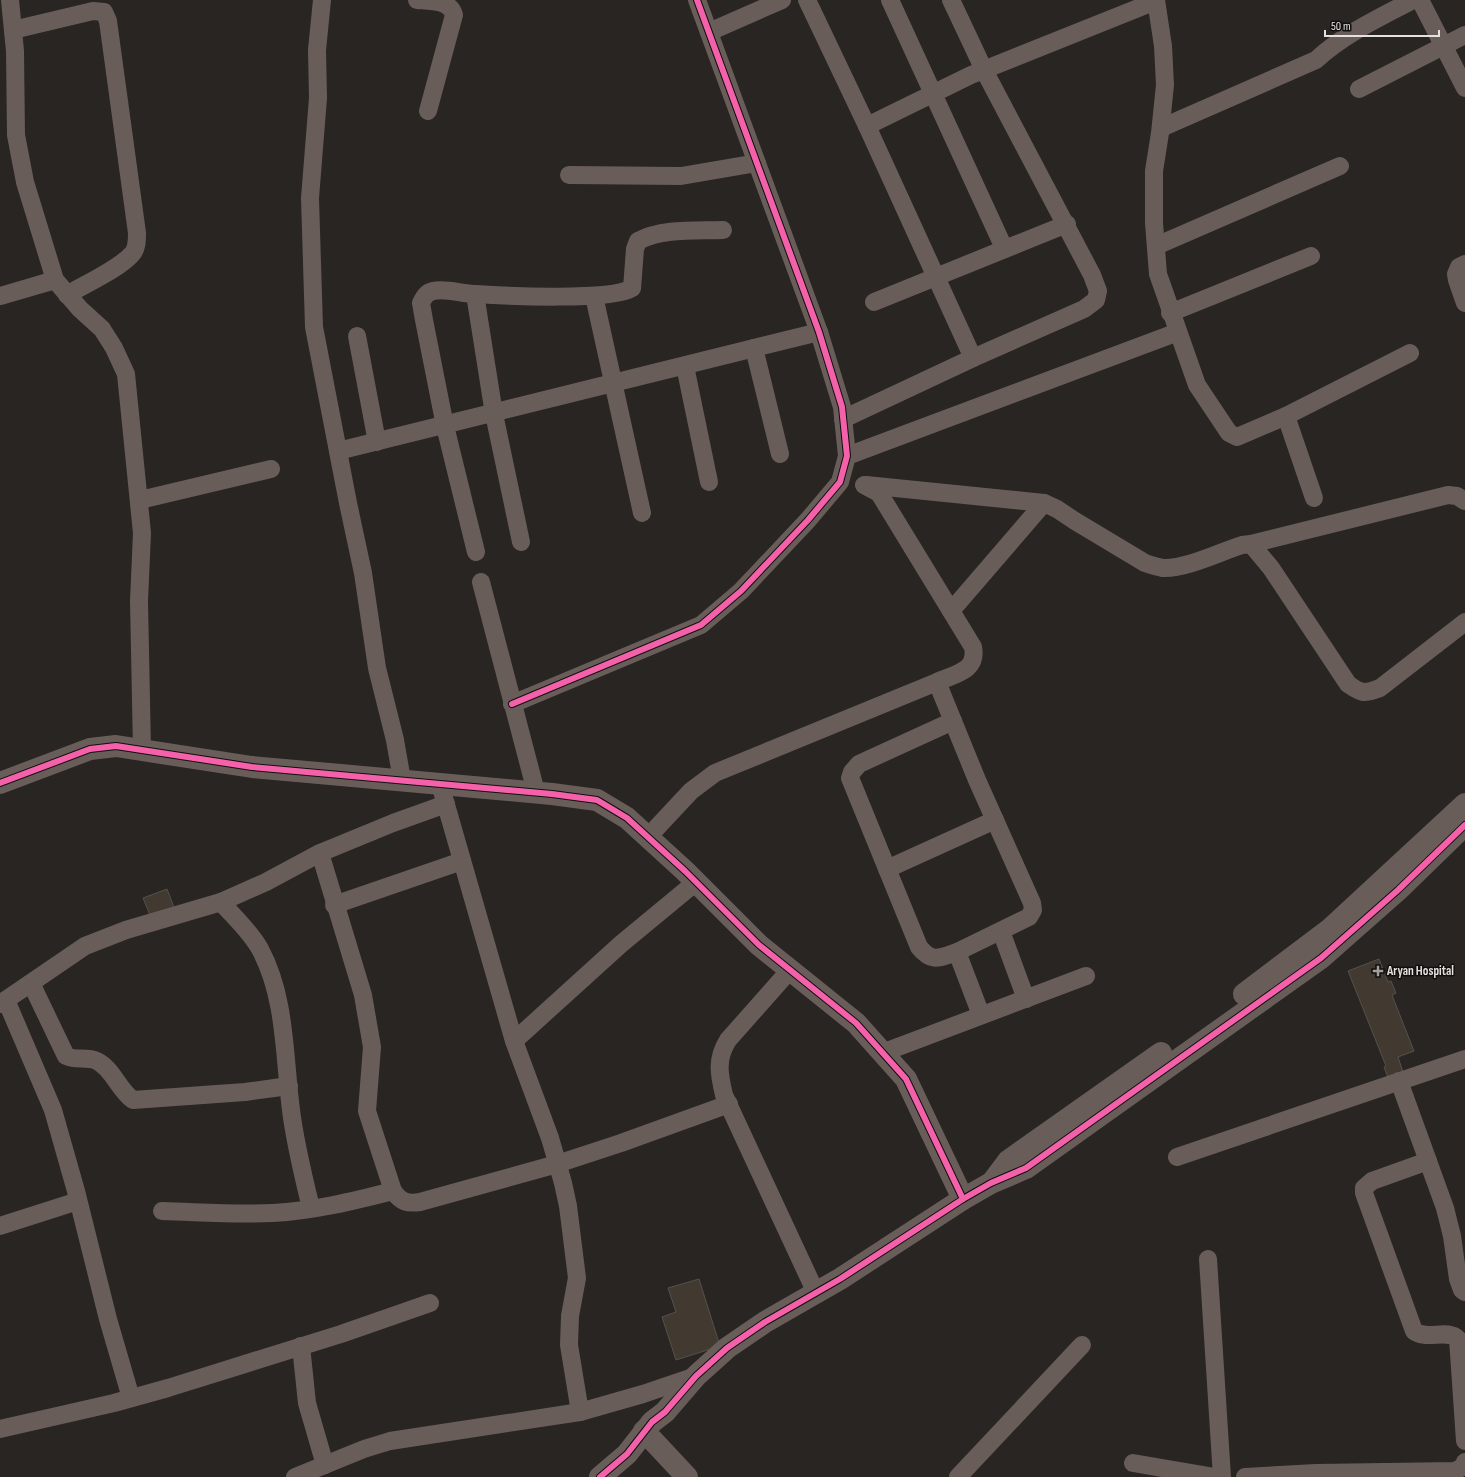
<svg xmlns="http://www.w3.org/2000/svg" width="1465" height="1477" viewBox="0 0 1465 1477" font-family="'Sofia Sans Condensed',sans-serif">
<rect width="100%" height="100%" fill="#282522"/>
<g fill="#423a31" stroke="#53514e">
<polygon points="167,889 175,910 152,920 143,898"/>
<polygon points="1379,959 1388,982 1391,981 1396,993 1392,995 1414,1051 1398,1057 1404,1075 1389,1080 1384,1067 1386,1066 1348,971"/>
<polygon points="699,1279 720,1346 676,1360 662,1317 676,1312 668,1288"/>
</g>
<g fill="none" stroke-linecap="round" stroke-linejoin="round">
<g stroke="#695d59" stroke-width="18">
<polyline points="10,0 15,51 16,135 25,182 55,280 80,309 102,329 114,348 126,374 142,533 139,601 142,750"/>
<polyline points="322,0 317,50 318,98 310,198 314,327 348,503 363,573 377,668 395,740 402,780"/>
<path d="M417 0C431 1 450 0 454 15L428 111"/>
<polyline points="807,0 867,126 973,358"/>
<polyline points="890,0 1004,248"/>
<polyline points="1156,0 1163,46 1165,85 1160,133 1154,171 1154,223 1158,274 1197,385 1229,433 1237,437 1286,416 1410,353"/>
<polyline points="1420,0 1465,88"/>
<path d="M13 30 93 11 104 12 108 21 137 233C137 240 137 249 132 254 119 269 85 284 67 295"/>
<polyline points="709,32 782,0"/>
<polyline points="1359,89 1465,35"/>
<polyline points="867,126 971,75 1156,1"/>
<path d="M1161 128 1316 60C1344 34 1379 18 1413 0"/>
<polyline points="569,175 681,176 757,163"/>
<polyline points="1156,246 1340,166"/>
<polyline points="1465,264 1459,267 1456,274 1457,280 1465,303"/>
<polyline points="475,294 494,414 521,542"/>
<polyline points="0,296 55,280"/>
<polyline points="594,296 642,513"/>
<polyline points="874,302 1067,224"/>
<polyline points="1170,313 1311,256"/>
<polyline points="357,336 377,442"/>
<polyline points="754,348 780,454"/>
<polyline points="685,366 709,482"/>
<polyline points="1286,416 1314,498"/>
<polyline points="843,419 973,358 1084,309 1096,300 1098,291 1092,275 984,70 951,0"/>
<polyline points="338,451 819,332"/>
<polyline points="847,456 1178,332"/>
<path d="M866 485 1044 503 1057 509 1075 521 1145 563C1151 565 1157 567 1163 568 1186 569 1220 552 1242 545L1251 544 1271 568 1348 684C1362 694 1364 694 1380 688L1465 622"/>
<polyline points="140,500 271,469"/>
<polyline points="1251,544 1448,495 1457,496 1465,501"/>
<path d="M476 552 445 426 424 320 421 303C424 297 426 293 433 291 446 288 462 294 476 294 504 296 613 301 632 288L635 249 638 241C663 228 695 231 723 230"/>
<polyline points="481,582 536,792"/>
<polyline points="951,611 1044,503"/>
<polyline points="937,682 977,780 1032,903 1033,910 1029,917 957,952 981,1015"/>
<polyline points="512,704 701,625 741,591 808,520 840,482 847,456 842,407 819,332 697,0"/>
<path d="M953 721 859 764 852 772 850 778 919 947C932 963 939 958 957 952"/>
<polyline points="440,784 514,1041 550,1138 563,1183 568,1206 577,1278 570,1316 569,1345 580,1412"/>
<path d="M648 837 691 791 715 773 937 682C955 674 978 671 973 647L879 493 864 485"/>
<path d="M320 853 363 995 372 1047 367 1111 393 1191C401 1202 407 1204 420 1202L557 1164 621 1143 729 1104"/>
<polyline points="887,869 995,820"/>
<path d="M221 902C234 917 250 931 260 949 286 997 284 1056 291 1110 295 1143 303 1175 311 1208"/>
<polyline points="334,905 462,861"/>
<polyline points="1001,931 1026,999"/>
<path d="M790 970 728 1040C716 1059 719 1074 724 1095L816 1293"/>
<path d="M31 983 66 1056C75 1061 87 1056 97 1061 113 1069 118 1089 133 1100L245 1092 289 1086"/>
<polyline points="6,1000 53,1110 76,1191 108,1319 131,1398"/>
<polyline points="0,1004 85,946 126,930 221,902 266,882 320,853 393,823 446,804"/>
<polyline points="514,1041 621,944 696,882"/>
<polyline points="882,1053 1086,976"/>
<polyline points="1399,1081 1445,1208 1452,1236 1458,1279 1462,1290 1465,1292"/>
<polyline points="1177,1157 1465,1059"/>
<path d="M1428 1161 1372 1181 1364 1188V1193L1414 1331C1427 1341 1447 1328 1458 1339L1465 1441"/>
<path d="M162 1211C199 1212 236 1215 273 1213 313 1211 354 1201 393 1191"/>
<polyline points="0,1226 78,1201"/>
<polyline points="1208,1259 1222,1477"/>
<polyline points="301,1346 307,1403 325,1465"/>
<polyline points="0,1429 114,1403 168,1388 341,1334 430,1303"/>
<polyline points="1133,1463 1215,1477"/>
<polyline points="295,1477 364,1449 390,1441 580,1412 643,1394 696,1376"/>
<polyline points="958,1477 1082,1345"/>
<polyline points="1245,1477 1316,1473 1455,1471 1464,1466 1465,1462"/>
</g>
<g stroke="#695d59" stroke-width="22">
<polyline points="0,783 90,749 116,746 252,767 552,794 597,800 627,818 685,871 759,945 856,1023 906,1079 963,1199"/>
<polyline points="1244,994 1330,929 1465,804"/>
<polyline points="993,1181 1008,1161 1022,1151 1161,1053"/>
<polyline points="644,1431 687,1477"/>
<polyline points="600,1477 627,1454 652,1422 665,1412 696,1376 727,1348 765,1322 840,1279 963,1199 991,1183 1026,1168 1321,958 1398,890 1465,825"/>
</g>
<g stroke="#110f0d" stroke-width="8">
<g id="cycleway">
<polyline points="512,704 701,625 741,591 808,520 840,482 847,456 842,407 819,332 697,0"/>
<polyline points="0,783 90,749 116,746 252,767 552,794 597,800 627,818 685,871 759,945 856,1023 906,1079 963,1199"/>
<polyline points="600,1477 627,1454 652,1422 665,1412 696,1376 727,1348 765,1322 840,1279 963,1199 991,1183 1026,1168 1321,958 1398,890 1465,825"/>
</g>
</g>
<use href="#cycleway" stroke="#f560ab" stroke-width="6"/>
</g>
<path fill="#a29f9c" stroke="#110f0d" stroke-width="1.5" d="M1376 965h4v4h4v4h-4v4h-4v-4h-4v-4h4z"/>
<g text-anchor="middle" dominant-baseline="central" stroke-width="3" stroke-linejoin="round" paint-order="stroke">
<g font-size="13" font-weight="bold" fill="#e4e1de" stroke="#110f0d" text-anchor="start">
<text x="1387" y="971">Aryan Hospital</text>
</g>
</g>
<path d="M1325 30v6h114v-6" fill="none" stroke="#e4e1de" stroke-width="2"/>
<text x="1331" y="30" font-size="12" fill="#e4e1de" stroke="#110f0d" stroke-width="3" paint-order="stroke">50 m</text>
</svg>
